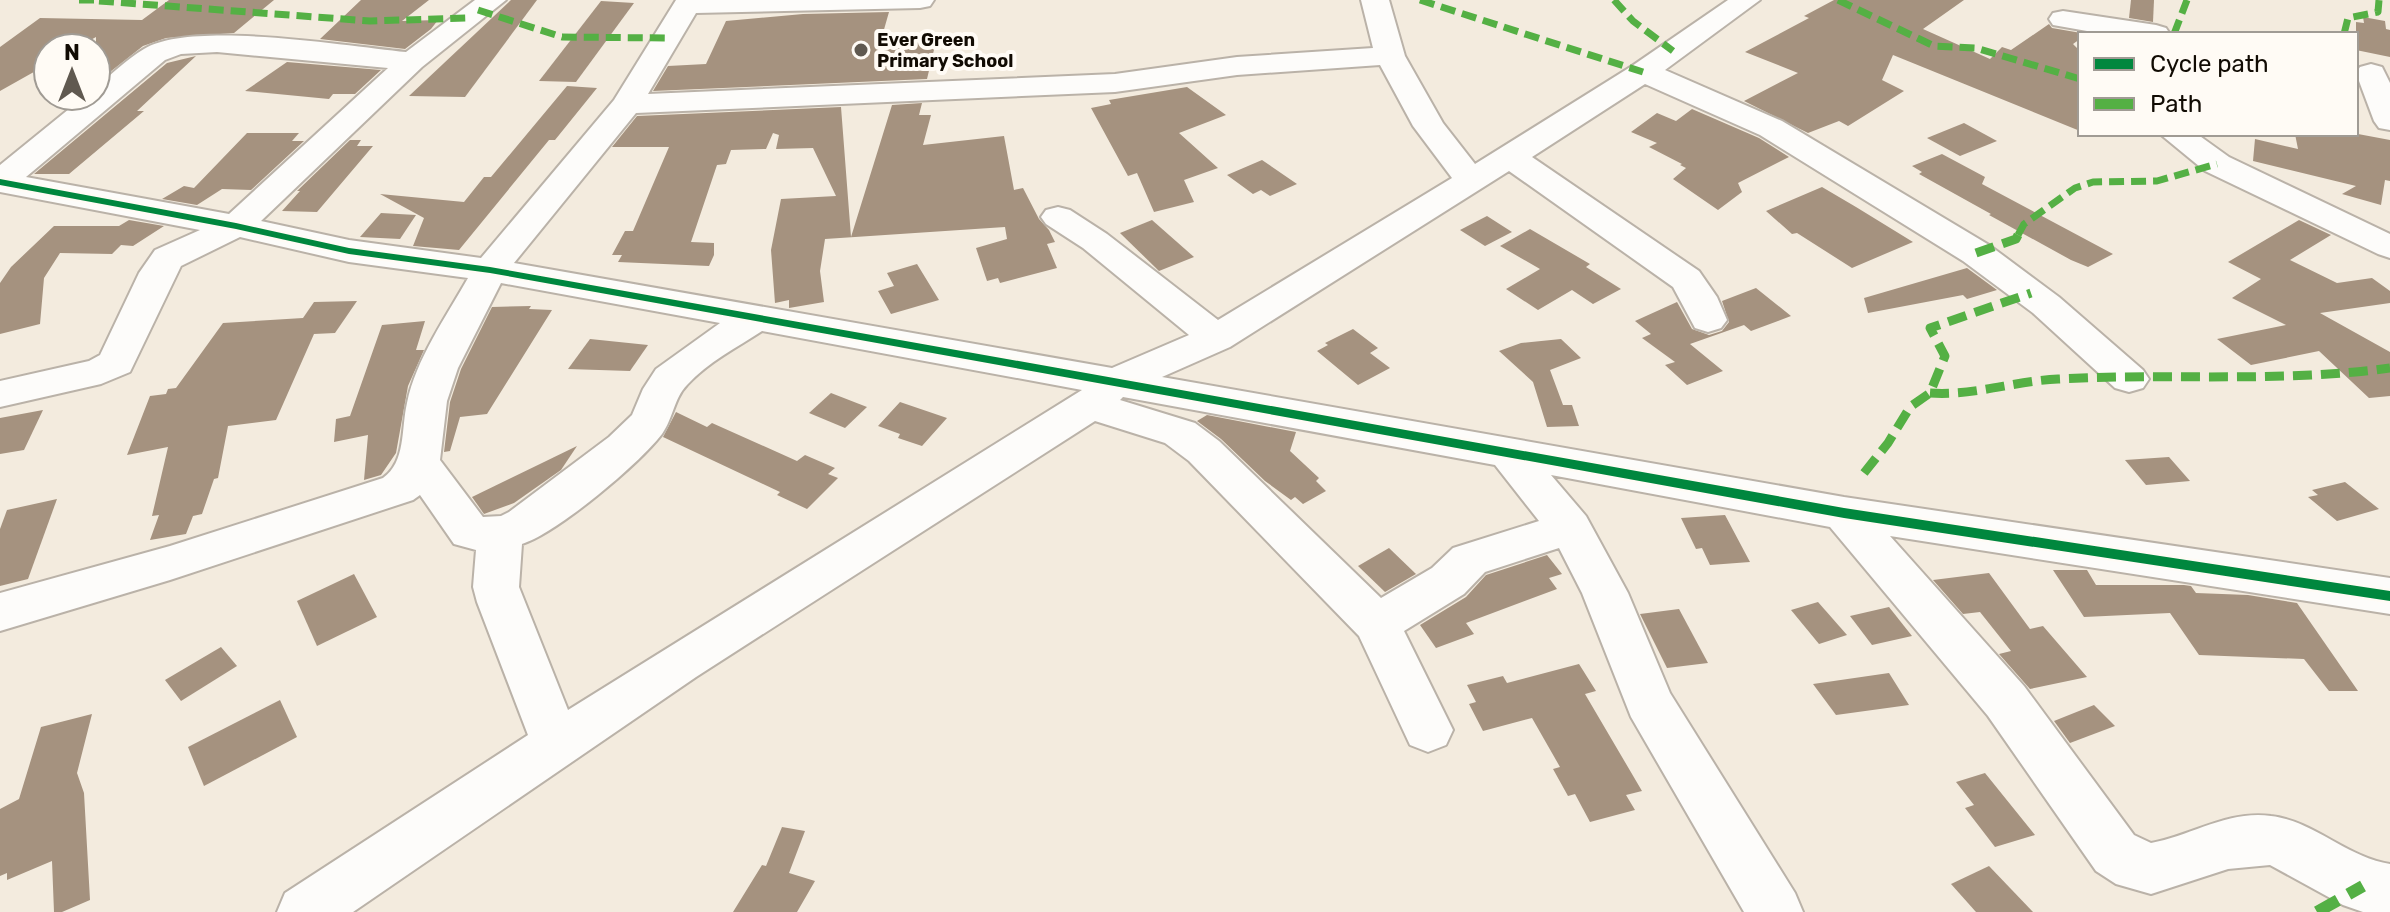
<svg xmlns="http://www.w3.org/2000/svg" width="2390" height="912" viewBox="0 0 2390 912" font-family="Rubik,sans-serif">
<rect width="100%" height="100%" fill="#f3ebde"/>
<g fill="#a5927f">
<polygon points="169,0 274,0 234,33 166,38 143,46 96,83 96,37 76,48 48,48 48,64 0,91 0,47 40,18 142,20"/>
<polygon points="361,0 429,0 402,21 438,20 431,29 405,49 320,39"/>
<polygon points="511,0 537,0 465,97 409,96"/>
<polygon points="1834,0 1964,0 1923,29 1990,59 2002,47 2011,50 2049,24 2052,28 2087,34 2080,34 2080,39 2073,44 2080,51 2080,131 1893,55 1882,80 1904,91 1848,126 1839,121 1808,133 1744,101 1798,73 1745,52 1809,18 1804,16"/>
<polygon points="2131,0 2154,0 2153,22 2129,18"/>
<polygon points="601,1 634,3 576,82 539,81"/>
<polygon points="889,12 883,33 938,33 927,79 653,91 668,66 706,64 726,21 803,14"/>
<polygon points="2363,17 2385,21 2386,29 2390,30 2390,57 2356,50 2356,22 2364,23"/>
<polygon points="196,56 137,111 144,111 69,174 34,174 167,63"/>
<polygon points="287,62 381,70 355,94 333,94 329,99 245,91"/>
<polygon points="567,86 597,88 555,140 549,140 459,250 413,246 424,218 380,194 464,202 484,177 491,177"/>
<polygon points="1187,87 1226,115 1179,133 1218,168 1184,180 1194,202 1154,212 1137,173 1128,176 1091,108 1111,104 1109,100"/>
<polygon points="922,103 919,115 931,115 923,145 1004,136 1014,190 1023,188 1039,219 1049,230 1055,242 1047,244 1057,268 1000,283 998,278 987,281 976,248 1007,239 1005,227 825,239 820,271 824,302 789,308 789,300 775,303 771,250 781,199 836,196 813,148 776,149 779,135 773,133 766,149 731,150 726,164 717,165 691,242 714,243 714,255 709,266 618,262 622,255 612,255 625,231 633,231 669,147 612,147 637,116 841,107 851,237 892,105"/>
<polygon points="1692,109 1759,138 1789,157 1738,183 1742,192 1718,210 1673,179 1686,168 1680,165 1682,164 1649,147 1657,143 1631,132 1657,113 1676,121"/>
<polygon points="1964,123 1997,141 1960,156 1927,138"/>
<polygon points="247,133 299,133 292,141 304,141 251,190 222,189 197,205 162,199 184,186 194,188"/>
<polygon points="2295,134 2358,134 2390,140 2390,181 2385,180 2381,205 2342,194 2356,186 2253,161 2255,139 2298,149"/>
<polygon points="350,140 361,140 357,146 373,146 317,212 282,211 300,191 297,191"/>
<polygon points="1942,154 1985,177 1982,184 2113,254 2088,267 2071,260 1989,215 1991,214 1919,174 1922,172 1912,166"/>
<polygon points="1262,160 1297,184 1270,196 1261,190 1253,194 1227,175"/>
<polygon points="1822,187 1856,207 1913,242 1852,268 1797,233 1792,234 1766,211"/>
<polygon points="381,213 416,215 400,239 360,237"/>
<polygon points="1487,216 1512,232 1485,246 1460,230"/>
<polygon points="129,220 164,226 133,246 121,245 112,254 60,253 44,278 40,324 0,334 0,283 11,267 54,226 119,226"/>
<polygon points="1152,220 1194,257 1159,271 1120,233"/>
<polygon points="2299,220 2331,235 2290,260 2337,283 2372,278 2390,291 2390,303 2320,313 2390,352 2390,396 2369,398 2319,351 2251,365 2217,339 2286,325 2232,298 2261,279 2228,262"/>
<polygon points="1530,229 1590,264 1586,267 1621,289 1593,304 1572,290 1538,310 1506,289 1540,269 1500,246"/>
<polygon points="917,264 939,300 891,314 878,291 894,286 887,273"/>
<polygon points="1967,268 1997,290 1967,299 1963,295 1868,313 1864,298"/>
<polygon points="1756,288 1791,316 1751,331 1744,325 1690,344 1723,371 1687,385 1665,365 1675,362 1642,338 1651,334 1635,321 1677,302 1692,329 1709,335 1722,331 1729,322 1722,301"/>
<polygon points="357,301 335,333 314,334 276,420 228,426 218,478 214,479 202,514 193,516 186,534 150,540 159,515 152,516 168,447 127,455 150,396 166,394 168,389 176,388 223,323 303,318 314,302"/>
<polygon points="531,306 529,309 552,310 487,414 460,417 450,451 444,452 450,402 461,369 492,307"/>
<polygon points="425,321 416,350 424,350 408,386 396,453 381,475 364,480 368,435 334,442 336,419 350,416 382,325"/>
<polygon points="1353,329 1378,348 1370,353 1390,368 1358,385 1317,351 1328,345 1325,343"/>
<polygon points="590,339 648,345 630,371 568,369"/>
<polygon points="1561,339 1581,358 1550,370 1563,405 1572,405 1579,426 1547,427 1533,382 1499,351 1521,343"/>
<polygon points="831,393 867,407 845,428 809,413"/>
<polygon points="900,402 947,418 922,446 898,438 900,434 878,426"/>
<polygon points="43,410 24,450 0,454 0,418"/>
<polygon points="676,412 707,427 712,423 797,461 805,455 835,468 828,474 838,478 807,509 777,495 780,492 663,437"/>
<polygon points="1207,415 1296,432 1290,451 1319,478 1316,481 1326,491 1303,504 1295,497 1291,500 1265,481 1221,439 1197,421"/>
<polygon points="577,446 561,470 514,503 484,514 472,497"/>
<polygon points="2169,457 2190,481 2146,485 2125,460"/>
<polygon points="2345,482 2379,509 2337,521 2308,497 2318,495 2312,490"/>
<polygon points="57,499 28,579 0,586 0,529 7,510"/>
<polygon points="1725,515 1750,562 1710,565 1702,548 1696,549 1681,518"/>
<polygon points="1389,548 1416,574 1385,592 1358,566"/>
<polygon points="1547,555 1562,574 1549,578 1557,589 1466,623 1474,634 1436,648 1420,625 1466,597 1486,575"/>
<polygon points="2053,570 2087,570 2096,585 2184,585 2191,586 2196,593 2248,595 2297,603 2358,691 2329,691 2304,659 2199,655 2170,613 2084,617"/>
<polygon points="1989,573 2030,629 2043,626 2087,677 2030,689 1999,654 2011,651 1980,612 1963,614 1933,580"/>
<polygon points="354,574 377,617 317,646 297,601"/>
<polygon points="1818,602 1847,635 1819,644 1791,610"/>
<polygon points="1889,607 1912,636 1872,645 1850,616"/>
<polygon points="1679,609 1708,663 1667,668 1640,614"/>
<polygon points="221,647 237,666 181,701 165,680"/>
<polygon points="1579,664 1596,691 1585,694 1642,791 1626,795 1635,810 1590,822 1575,794 1568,796 1553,769 1560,767 1532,718 1483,731 1469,704 1476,702 1467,685 1503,676 1507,683"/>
<polygon points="1889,673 1909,705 1836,715 1813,684"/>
<polygon points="280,700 297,737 204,786 188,747"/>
<polygon points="2094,705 2115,726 2070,743 2054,721"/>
<polygon points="92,714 77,773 84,793 90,900 62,912 54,912 52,861 7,880 7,873 0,876 0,809 19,799 41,727"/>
<polygon points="1985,773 2035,835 1995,847 1965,808 1974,805 1956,782"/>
<polygon points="782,827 805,831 789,873 815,881 797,912 733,912 762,865 766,866"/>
<polygon points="1989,866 2033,912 1976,912 1951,884"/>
</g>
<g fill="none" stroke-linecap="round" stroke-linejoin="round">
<g stroke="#bab2a8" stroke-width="4">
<g id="minor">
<path d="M475 0H506L422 67 261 221 349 240 481 258 614 100 676 0H934L930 6 920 8 696 13 648 94 1115 74 1237 57 1373 48 1361 0H1389L1405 56 1443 123 1475 164 1632 66 1728 0H1760L1665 70 1782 121 1989 245 2059 297 2143 370 2149 379 2143 388 2129 392 2115 388 2033 313 1963 261 1760 135 1645 84 1532 157 1699 271 1717 297 1727 320 1721 328 1708 332 1695 328 1673 287 1509 171 1230 347 1162 377 1844 497 2390 578V614L1890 536 2024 686 2134 835 2151 843C2191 836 2228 810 2271 816 2314 821 2346 857 2390 864V912H2363L2343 905 2270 865 2228 869 2151 894 2116 884 2096 871 1988 716 1830 527 1551 475 1586 516 1628 593 1670 693 1795 893 1803 912H1744L1631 717 1582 593 1559 548 1485 572 1464 594 1404 631 1453 730 1446 745 1428 752 1410 745 1359 636 1189 461 1165 443 1095 421 696 677 353 912H277L285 893 528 735 477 602 473 587 476 550 454 544 420 495 413 500 170 580 0 631V593L170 546 383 478C406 462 401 429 407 403 416 359 446 317 468 278L349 262 240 237 181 266 130 372 101 384 0 407V381L89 361 100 355 139 273 155 250 200 230 0 192V165L85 96H96V87C111 75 127 59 144 49 191 20 347 46 406 52ZM217 52 388 68 229 214 26 177 165 60 181 54ZM1380 65 1413 126 1452 178 1218 320 1107 234 1070 210 1058 207 1046 210 1041 217 1046 224 1083 248 1189 335 1112 368 514 263 636 113 1115 92 1237 75ZM501 283 720 323 656 369 643 389 632 415 609 437 509 512 501 516 483 517 440 460 447 401 458 368ZM762 331 1082 390 568 710 519 587 522 544C557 533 639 464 662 434 673 419 674 398 687 385 708 362 736 348 762 331ZM1123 397 1495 465 1539 521 1453 548 1432 568 1381 598 1219 441 1195 423 1120 400Z"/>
<polygon points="2063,11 2156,25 2166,28 2170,34 2104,34 2053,25 2049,19 2053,13"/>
<polygon points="2371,64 2382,67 2390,83 2390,130 2379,128 2374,121 2356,73 2360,67"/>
<polygon points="2160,134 2197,134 2229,157 2390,234 2390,258 2378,254 2205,171"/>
</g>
</g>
<use href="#minor" fill="#fdfcfa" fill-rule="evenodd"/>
<g stroke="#54b044" stroke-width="7" stroke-dasharray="15 7" stroke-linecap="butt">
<polyline points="79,0 103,0"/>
<polyline points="1420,0 1643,72"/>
<polyline points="1614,0 1633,21 1673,51"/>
<polyline points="1838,0 1934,46 1976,48 2080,79"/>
<polyline points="99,1 370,21 467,18"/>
<polyline points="478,10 562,37 667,38"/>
<polyline points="2174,34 2187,0"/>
<polyline points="2344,34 2348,18 2378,12 2379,0"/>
<polyline points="2018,235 2024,224 2075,188 2093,182 2157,181 2217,164"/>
</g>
<g stroke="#54b044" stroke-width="9" stroke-dasharray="19 9" stroke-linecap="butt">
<polyline points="1976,253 2016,239 2019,233"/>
<path d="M1930 393C1974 396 2014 381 2058 379 2169 373 2280 383 2390 368"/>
<polyline points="1864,473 1888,443 1910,407 1930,393 1945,356 1930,328 2031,293"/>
</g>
<polyline stroke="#54b044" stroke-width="12" stroke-dasharray="24 12" stroke-linecap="butt" points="2317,912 2363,886"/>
<g stroke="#fffbf5" stroke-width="5">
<polygon id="cycleway" points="0,179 236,223 349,248 490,267 1844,508 2390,591 2390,601 1844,518 490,273 349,254 236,229 0,185"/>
</g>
<use href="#cycleway" fill="#00873e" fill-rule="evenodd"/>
</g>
<circle fill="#605950" stroke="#fffbf5" stroke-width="3" cx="861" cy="50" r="8"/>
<g text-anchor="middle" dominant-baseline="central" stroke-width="8" stroke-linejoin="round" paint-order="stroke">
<g font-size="18" font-weight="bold" fill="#110b03" stroke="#fffbf5" text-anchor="start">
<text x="877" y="40">Ever Green<tspan x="877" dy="21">Primary School</tspan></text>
</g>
</g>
<rect x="2078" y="32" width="280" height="104" fill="#fffbf5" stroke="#a09b94" stroke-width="2"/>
<rect x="2094" y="58" width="40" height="12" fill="#00873e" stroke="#a09b94" stroke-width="2"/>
<text x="2150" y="72" font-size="24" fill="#110b03">Cycle path</text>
<rect x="2094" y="98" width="40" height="12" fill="#54b044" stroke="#a09b94" stroke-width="2"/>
<text x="2150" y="112" font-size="24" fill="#110b03">Path</text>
<g transform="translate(72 72)"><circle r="38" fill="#fffbf5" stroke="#a09b94" stroke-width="2"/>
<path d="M0-6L14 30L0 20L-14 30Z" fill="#605950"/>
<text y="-12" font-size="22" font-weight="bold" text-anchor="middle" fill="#110b03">N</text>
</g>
</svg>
